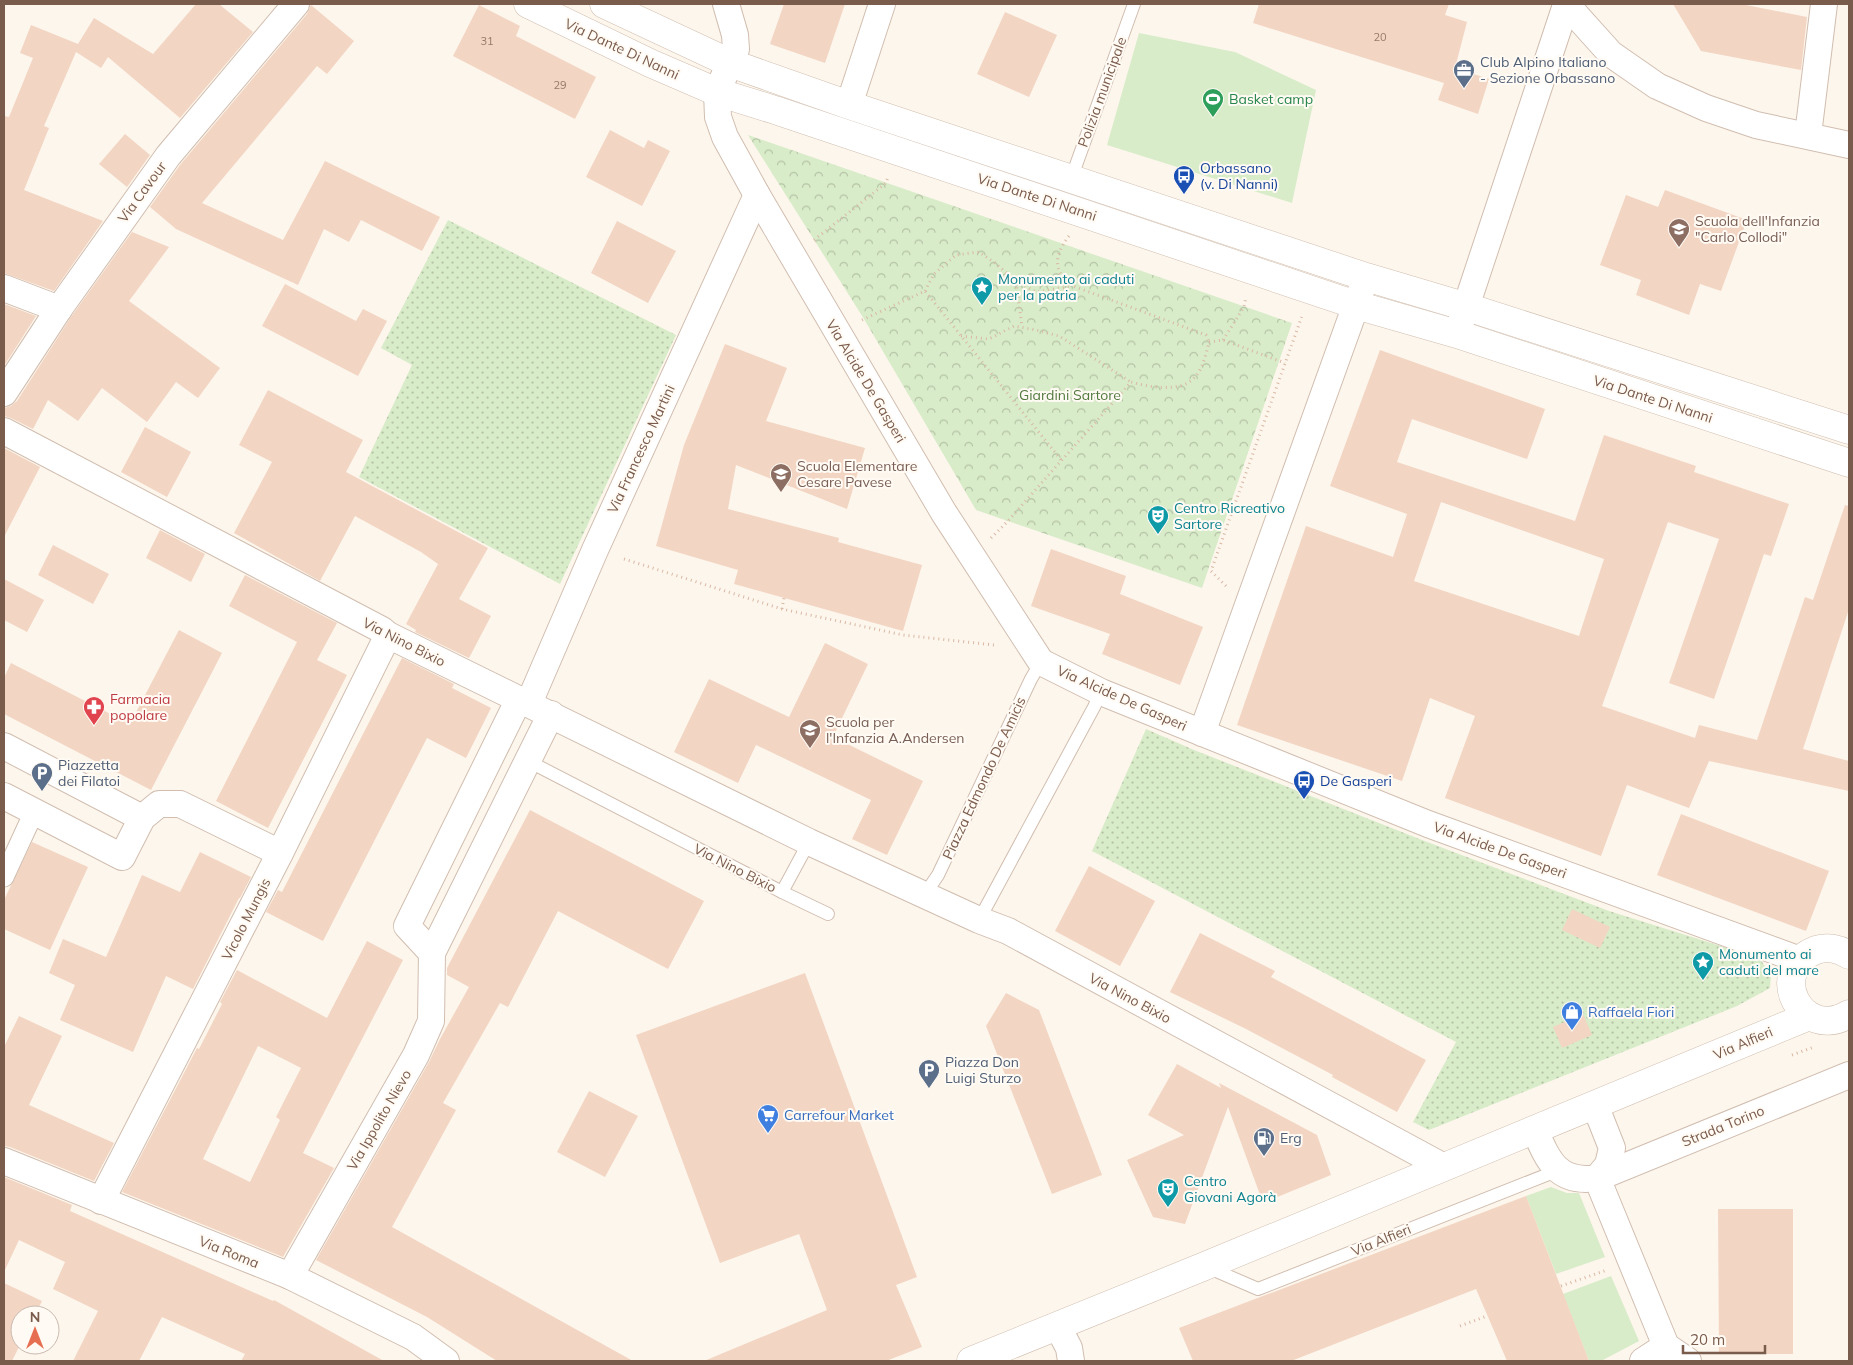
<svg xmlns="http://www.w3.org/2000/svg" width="1853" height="1365" viewBox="0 0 1853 1365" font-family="Mulish,sans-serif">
<defs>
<pattern id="park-crowns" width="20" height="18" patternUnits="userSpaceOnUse" patternTransform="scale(1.25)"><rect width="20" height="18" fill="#d8ecc9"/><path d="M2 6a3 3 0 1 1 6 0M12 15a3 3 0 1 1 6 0" fill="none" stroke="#b4c2a5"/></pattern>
<pattern id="garden-dots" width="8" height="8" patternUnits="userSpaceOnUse" patternTransform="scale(1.25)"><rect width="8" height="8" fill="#d8ecc9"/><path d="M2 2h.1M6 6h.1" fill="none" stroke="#b4c2a5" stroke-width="1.8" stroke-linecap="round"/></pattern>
</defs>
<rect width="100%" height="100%" fill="#fdf6ec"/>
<g fill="#d8ecc9">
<polygon points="1139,33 1235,52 1316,90 1292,203 1107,145"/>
<polygon points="1551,1187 1567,1193 1579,1193 1605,1257 1556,1274 1526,1196"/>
<polygon points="1611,1276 1639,1341 1601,1361 1589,1361 1563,1294"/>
</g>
<polygon fill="url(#park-crowns)" points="748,135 1292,323 1202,588 976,510 864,319"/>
<g fill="url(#garden-dots)">
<polygon points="448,220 676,335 560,584 359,477 412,365 381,348"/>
<polygon points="1146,729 1194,750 1422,840 1609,911 1759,958 1771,974 1770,988 1737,1006 1429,1130 1413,1122 1456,1042 1092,851"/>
</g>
<g fill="#f3d5c3" fill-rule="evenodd">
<polygon points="196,4 219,4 253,32 180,118 108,57 101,68 76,52 44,126 49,128 24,190 103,221 54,291 4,273 4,116 9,117 33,58 20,53 31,25 78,44 94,18 153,54"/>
<polygon points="784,4 845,4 825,63 770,44"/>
<polygon points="1259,4 1449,4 1445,15 1467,22 1455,68 1489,79 1478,114 1438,100 1444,83 1253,23"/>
<polygon points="1673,4 1741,4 1807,17 1801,70 1701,51"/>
<polygon points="311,5 354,41 327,74 317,66 202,203 283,240 325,161 440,217 422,251 361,220 349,242 324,229 298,285 176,229 150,207 180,165 307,14"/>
<polygon points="479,5 520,26 516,36 596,77 575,119 453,56"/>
<polygon points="1005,12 1057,35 1029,97 977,74"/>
<polygon points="610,130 644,148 648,140 670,151 642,206 586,177"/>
<polygon points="125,134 150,155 127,187 99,164"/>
<polygon points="1665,190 1747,220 1721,291 1700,284 1689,315 1636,295 1641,280 1600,265 1626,195 1658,207"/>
<polygon points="617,221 676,251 648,303 591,273"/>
<polygon points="132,232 169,247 129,301 220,368 198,398 176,382 147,422 102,388 78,421 48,400 33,429 11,418 4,416 4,408 11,406 17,401 71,317"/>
<polygon points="285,284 356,321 363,309 387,321 358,376 262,326"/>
<polygon points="4,304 36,316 4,366"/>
<polygon points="725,344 787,368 766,421 865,448 847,509 736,465 728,509 839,538 838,542 922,565 903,631 734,584 738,570 656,546 684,445"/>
<path d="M1380 350 1545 409 1527 459 1412 419 1397 462 1575 521 1604 435 1696 466 1694 472 1789 504 1771 556 1764 554 1714 699 1669 683 1719 539 1668 522 1602 706 1695 738 1699 725 1757 740 1805 597 1813 600 1845 505 1849 506V609L1803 749 1849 761V791L1709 761 1689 808 1627 785 1601 856 1445 798 1475 716 1430 698 1402 781 1237 725 1306 526 1393 557 1407 514 1330 486ZM1441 502 1604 559 1579 636 1414 581Z"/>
<polygon points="268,390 363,440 346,472 488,548 459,599 491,616 469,658 415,632 416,630 406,624 438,564 421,552 355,516 320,581 234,533 272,462 239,445"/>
<polygon points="145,427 191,452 167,497 121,472"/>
<polygon points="4,448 40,467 4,537"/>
<polygon points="160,530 205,554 191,582 146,558"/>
<polygon points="53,545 109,574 93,604 38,575"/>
<polygon points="1051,549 1126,576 1120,594 1203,627 1180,685 1102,654 1110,634 1031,606"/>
<polygon points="245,575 337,623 317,660 347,675 268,828 216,801 297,642 229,606"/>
<polygon points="4,579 44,600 27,632 4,620"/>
<polygon points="179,630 222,653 151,790 4,714 4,678 11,663 130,724"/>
<polygon points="825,643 868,664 833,737 923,781 887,855 852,839 871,800 756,745 738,783 674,752 709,679 789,717"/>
<polygon points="402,658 454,684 452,688 491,708 466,758 427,738 323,941 266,912 278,890 282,892"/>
<polygon points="530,810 704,901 668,969 558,911 508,1007 500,1003 443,1103 456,1110 392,1227 633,1361 497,1361 427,1317 316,1260 429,1062 440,1039 469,987 447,975 447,968"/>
<polygon points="1681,814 1829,871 1806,931 1657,875"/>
<polygon points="32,842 88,867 50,950 4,929 4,900"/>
<polygon points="200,852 251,877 240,898 239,898 193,989 166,976 133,1052 60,1020 75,985 49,973 63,939 106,957 142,875 180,892"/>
<polygon points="1089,866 1155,901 1120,966 1055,931"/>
<polygon points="1572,909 1610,927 1600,948 1562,930"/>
<polygon points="1200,933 1275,971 1271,977 1426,1060 1397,1112 1332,1077 1333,1075 1246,1029 1170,992"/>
<path d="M367 941 403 960 303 1153 334 1168 283 1257 122 1192 197 1048 199 1049 222 1004 220 1002 237 970 327 1018ZM258 1046 301 1068 276 1117 280 1120 250 1182 203 1159Z"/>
<polygon points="805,973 917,1277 896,1285 922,1347 886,1361 704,1361 827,1310 799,1234 720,1263 636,1035"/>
<polygon points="1006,993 1039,1010 1102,1175 1052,1194 986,1026"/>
<polygon points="1583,1014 1592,1035 1562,1048 1553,1027"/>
<polygon points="19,1016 62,1036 29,1105 114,1143 94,1181 10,1147 4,1146 4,1047"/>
<polygon points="1177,1064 1221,1088 1219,1083 1317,1135 1331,1175 1263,1203 1228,1107 1185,1224 1153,1217 1127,1160 1184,1135 1148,1115"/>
<polygon points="589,1091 638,1116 605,1177 557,1152"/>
<polygon points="4,1177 72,1205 70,1211 273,1301 274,1300 384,1361 241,1361 245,1354 162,1317 139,1361 73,1361 98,1311 53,1289 65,1262 19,1240 4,1272"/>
<polygon points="1526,1196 1589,1361 1507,1361 1476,1289 1291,1361 1193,1361 1179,1328"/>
<polygon points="1718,1209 1793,1209 1793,1354 1719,1354"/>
<polygon points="4,1283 42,1301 35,1315 20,1315 20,1345 12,1361 4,1361"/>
</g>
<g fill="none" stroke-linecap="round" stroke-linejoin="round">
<g stroke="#d1beb0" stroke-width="14">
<g id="service">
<polyline points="1071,179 1134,4"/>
<polyline points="528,761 782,892 809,842"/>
<polyline points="782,892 828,914"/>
<polyline points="925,894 938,875 1031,679 1041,662"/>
<polyline points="979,920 1094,707 1101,692"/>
<polyline points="1207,1267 1258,1289 1559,1170"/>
</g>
</g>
<g stroke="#d1beb0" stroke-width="21">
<polyline id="pedestrian" points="4,877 34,812"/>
</g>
<g stroke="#d1beb0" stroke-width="28">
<g id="minor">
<polyline points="726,4 735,35 736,49 717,92 718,117 725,137 757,195 944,513 1041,662 1101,692 1428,824 1800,960"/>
<polyline points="1566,4 1611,54 1657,86 1706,108 1756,125 1849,145"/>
<polyline points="849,105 882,4"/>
<polyline points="1808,135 1824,4"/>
<polyline points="4,288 59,309"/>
<polyline points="1457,334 1566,5"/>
<polyline points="4,393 59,309 168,156 296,4"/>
<polyline points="4,431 382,630 388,635 809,842 979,920 1008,931 1444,1167"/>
<polyline points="529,703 595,550 757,195"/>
<polyline points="1202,733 1366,277"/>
<polyline points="4,746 142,818"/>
<polyline points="4,796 122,857 142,818 159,804 180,804 280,853"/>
<polyline points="432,953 407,926 519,699"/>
<path d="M1535 1130C1548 1161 1558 1184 1597 1178L1608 1165 1612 1148 1595 1105"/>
<polyline points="4,1161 290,1276 413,1337 446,1361"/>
<polyline points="101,1201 280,853 388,635"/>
<polyline points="290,1276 416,1055 431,1021 432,953 551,714"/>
<polyline points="1058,1327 1069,1348 1071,1361"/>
<polyline points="1643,1361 1666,1346"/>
<polyline points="1688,1361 1666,1346 1597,1178 1849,1075"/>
</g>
</g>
<g stroke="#d1beb0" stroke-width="29">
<g id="tertiary">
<polyline points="528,4 650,63 717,92 775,110 1356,305 1457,334 1849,463"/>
<polyline points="604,4 730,63 849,105 1366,277 1467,307 1849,430"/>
<path d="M1849 955C1840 949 1827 946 1816 950 1765 970 1801 1043 1849 1014"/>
<polyline points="971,1361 1205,1266 1809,1016"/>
</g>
</g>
<g stroke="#d9b8a5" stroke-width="3" stroke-dasharray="1 4" stroke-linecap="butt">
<path d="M1069 236C1054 256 1052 271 1073 286L1206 335 1209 342"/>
<polyline points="814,240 886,183 888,177"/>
<polyline points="1016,281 1036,292 1073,286"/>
<polyline points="925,291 934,274 956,255 979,252 995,263 1016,281 1022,327"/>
<polyline points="862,320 925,291 1062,461"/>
<polyline points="961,336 989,339 1014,326 1036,330 1059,336 1131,382"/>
<polyline points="1223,340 1244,307 1246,297"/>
<path d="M991 538 1008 521 1131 382C1148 387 1180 393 1194 378 1203 369 1206 354 1209 342L1223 340 1285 363"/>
<polyline points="624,559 782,609 903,635 994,645"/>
<polyline points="1226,586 1211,571 1302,316"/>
<polyline points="782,609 784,598"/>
<polyline points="1792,1055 1814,1047"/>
<polyline points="1561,1286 1607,1270"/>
<polyline points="1460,1326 1487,1316"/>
</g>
<use href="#service" stroke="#fff" stroke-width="12"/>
<use href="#pedestrian" stroke="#fff" stroke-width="19"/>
<use href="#minor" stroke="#fff" stroke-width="26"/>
<use href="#tertiary" stroke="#fff" stroke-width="28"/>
</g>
<defs>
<g id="office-pin" transform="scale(1.125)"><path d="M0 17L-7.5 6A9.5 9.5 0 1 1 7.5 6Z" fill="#5c6f8a" stroke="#fffaf3"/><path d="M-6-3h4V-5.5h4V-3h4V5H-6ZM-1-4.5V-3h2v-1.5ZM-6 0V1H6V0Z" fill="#fff"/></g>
<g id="stadium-pin" transform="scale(1.125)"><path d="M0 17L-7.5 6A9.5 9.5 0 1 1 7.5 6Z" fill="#2e9e5b" stroke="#fffaf3"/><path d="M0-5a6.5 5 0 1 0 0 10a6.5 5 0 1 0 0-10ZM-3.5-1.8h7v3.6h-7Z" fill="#fff"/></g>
<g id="bus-pin" transform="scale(1.125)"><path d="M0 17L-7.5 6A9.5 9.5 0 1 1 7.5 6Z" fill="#1a4fb4" stroke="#fffaf3"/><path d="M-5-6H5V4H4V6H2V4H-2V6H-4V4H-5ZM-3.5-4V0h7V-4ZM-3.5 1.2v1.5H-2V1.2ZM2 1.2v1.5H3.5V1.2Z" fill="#fff"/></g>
<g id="school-pin" transform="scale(1.125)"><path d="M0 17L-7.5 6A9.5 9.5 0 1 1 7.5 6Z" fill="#8d6e63" stroke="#fffaf3"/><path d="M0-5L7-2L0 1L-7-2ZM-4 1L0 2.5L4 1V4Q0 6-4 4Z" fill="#fff"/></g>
<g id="sight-pin" transform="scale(1.125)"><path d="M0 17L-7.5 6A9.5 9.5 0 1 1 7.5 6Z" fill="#0f9aa8" stroke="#fffaf3"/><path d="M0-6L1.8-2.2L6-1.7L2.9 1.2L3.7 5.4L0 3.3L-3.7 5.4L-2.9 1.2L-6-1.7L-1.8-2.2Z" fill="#fff"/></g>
<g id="theatre-pin" transform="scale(1.125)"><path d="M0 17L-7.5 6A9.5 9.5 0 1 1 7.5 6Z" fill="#0f9aa8" stroke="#fffaf3"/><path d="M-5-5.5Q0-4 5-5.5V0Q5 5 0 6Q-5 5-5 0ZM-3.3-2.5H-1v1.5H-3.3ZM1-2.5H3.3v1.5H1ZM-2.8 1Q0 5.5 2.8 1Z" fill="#fff"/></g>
<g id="pharmacy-pin" transform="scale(1.125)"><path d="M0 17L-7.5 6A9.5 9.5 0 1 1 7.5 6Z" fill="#e0444e" stroke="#fffaf3"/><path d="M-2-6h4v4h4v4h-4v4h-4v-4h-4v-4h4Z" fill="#fff"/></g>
<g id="parking-pin" transform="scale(1.125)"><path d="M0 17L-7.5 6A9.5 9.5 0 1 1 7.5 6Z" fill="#5c6f8a" stroke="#fffaf3"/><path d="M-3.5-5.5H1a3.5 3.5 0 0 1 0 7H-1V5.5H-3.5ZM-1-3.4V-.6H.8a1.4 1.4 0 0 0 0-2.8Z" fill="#fff"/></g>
<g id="shop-pin" transform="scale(1.125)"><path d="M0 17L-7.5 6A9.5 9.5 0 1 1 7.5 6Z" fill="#3f7fe0" stroke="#fffaf3"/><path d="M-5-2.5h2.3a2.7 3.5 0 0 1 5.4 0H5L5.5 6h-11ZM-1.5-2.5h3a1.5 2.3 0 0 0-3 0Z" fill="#fff"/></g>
<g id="supermarket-pin" transform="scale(1.125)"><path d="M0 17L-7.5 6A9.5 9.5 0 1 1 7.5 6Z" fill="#3f7fe0" stroke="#fffaf3"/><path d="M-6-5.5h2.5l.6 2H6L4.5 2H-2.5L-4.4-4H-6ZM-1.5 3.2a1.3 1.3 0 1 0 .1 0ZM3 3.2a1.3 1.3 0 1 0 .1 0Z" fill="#fff"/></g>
<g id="fuel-pin" transform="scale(1.125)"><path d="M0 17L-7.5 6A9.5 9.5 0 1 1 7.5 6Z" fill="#5c6f8a" stroke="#fffaf3"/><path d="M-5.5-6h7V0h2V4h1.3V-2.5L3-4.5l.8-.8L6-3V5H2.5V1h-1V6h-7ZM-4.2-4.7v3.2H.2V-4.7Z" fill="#fff"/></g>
</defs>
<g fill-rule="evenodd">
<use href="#office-pin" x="1464" y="70"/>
<use href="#stadium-pin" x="1213" y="99"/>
<use href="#bus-pin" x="1184" y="176"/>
<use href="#school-pin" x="1679" y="229"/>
<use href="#sight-pin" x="982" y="287"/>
<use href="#school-pin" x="781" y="474"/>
<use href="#theatre-pin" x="1158" y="516"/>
<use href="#pharmacy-pin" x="94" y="707"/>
<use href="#school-pin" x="810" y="730"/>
<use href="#parking-pin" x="42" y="773"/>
<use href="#bus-pin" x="1304" y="781"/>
<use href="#sight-pin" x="1703" y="962"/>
<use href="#shop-pin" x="1572" y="1012"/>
<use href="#parking-pin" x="929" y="1070"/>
<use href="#supermarket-pin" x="768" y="1115"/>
<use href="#fuel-pin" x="1264" y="1138"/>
<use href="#theatre-pin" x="1168" y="1189"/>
</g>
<g text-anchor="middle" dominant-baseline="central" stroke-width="4" stroke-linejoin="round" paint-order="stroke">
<g font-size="11" fill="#987a6a">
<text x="1380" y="37">20</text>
<text x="487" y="41">31</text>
<text x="560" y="85">29</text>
</g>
<g font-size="14" fill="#7a5c4d" stroke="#fffaf3">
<text transform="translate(622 49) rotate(25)">Via Dante Di Nanni</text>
<text transform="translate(1102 92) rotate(-70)">Polizia municipale</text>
<text transform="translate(142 192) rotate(-54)">Via Cavour</text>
<text transform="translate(1037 197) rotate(18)">Via Dante Di Nanni</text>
<text transform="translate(866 381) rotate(59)">Via Alcide De Gasperi</text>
<text transform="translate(1653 399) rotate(18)">Via Dante Di Nanni</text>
<text transform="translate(641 449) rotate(-65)">Via Francesco Martini</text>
<text transform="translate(404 642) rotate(27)">Via Nino Bixio</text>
<text transform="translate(1122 698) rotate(24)">Via Alcide De Gasperi</text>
<text transform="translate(984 778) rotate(-65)">Piazza Edmondo De Amicis</text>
<text transform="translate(1500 850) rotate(20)">Via Alcide De Gasperi</text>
<text transform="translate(735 868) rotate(27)">Via Nino Bixio</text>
<text transform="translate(246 919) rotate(-63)">Vicolo Mungis</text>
<text transform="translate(1130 998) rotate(28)">Via Nino Bixio</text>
<text transform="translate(1743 1043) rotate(-23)">Via Alfieri</text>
<text transform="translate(379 1120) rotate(-60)">Via Ippolito Nievo</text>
<text transform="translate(1723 1126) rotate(-22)">Strada Torino</text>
<text transform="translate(1381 1240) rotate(-22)">Via Alfieri</text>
<text transform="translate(229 1252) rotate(22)">Via Roma</text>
</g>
<g font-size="14" fill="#4e5e75" stroke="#fffaf3" text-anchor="start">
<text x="1480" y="62">Club Alpino Italiano<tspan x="1480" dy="16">- Sezione Orbassano</tspan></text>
<text x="58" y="765">Piazzetta<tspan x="58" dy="16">dei Filatoi</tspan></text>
<text x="945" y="1062">Piazza Don<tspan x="945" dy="16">Luigi Sturzo</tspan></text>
<text x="1280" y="1138">Erg</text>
</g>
<g font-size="14" fill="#27864d" stroke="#fffaf3" text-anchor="start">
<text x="1229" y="99">Basket camp</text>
</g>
<g font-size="14" fill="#164399" stroke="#fffaf3" text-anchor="start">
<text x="1200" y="168">Orbassano<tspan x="1200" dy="16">(v. Di Nanni)</tspan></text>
<text x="1320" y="781">De Gasperi</text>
</g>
<g font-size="14" fill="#785e54" stroke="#fffaf3" text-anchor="start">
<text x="1695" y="221">Scuola dell'Infanzia<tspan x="1695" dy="16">"Carlo Collodi"</tspan></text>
<text x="797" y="466">Scuola Elementare<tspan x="797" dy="16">Cesare Pavese</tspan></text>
<text x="826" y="722">Scuola per<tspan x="826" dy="16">l'Infanzia A.Andersen</tspan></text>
</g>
<g font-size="14" fill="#0d838f" stroke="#fffaf3" text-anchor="start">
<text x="998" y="279">Monumento ai caduti<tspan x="998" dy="16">per la patria</tspan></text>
<text x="1174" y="508">Centro Ricreativo<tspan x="1174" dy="16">Sartore</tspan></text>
<text x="1719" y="954">Monumento ai<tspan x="1719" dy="16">caduti del mare</tspan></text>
<text x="1184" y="1181">Centro<tspan x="1184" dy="16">Giovani Agorà</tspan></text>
</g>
<g font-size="14" fill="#537a41" stroke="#fffaf3">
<text x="1070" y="395">Giardini Sartore</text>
</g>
<g font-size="14" fill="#be3a42" stroke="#fffaf3" text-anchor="start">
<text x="110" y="699">Farmacia<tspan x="110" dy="16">popolare</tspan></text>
</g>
<g font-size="14" fill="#366cbe" stroke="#fffaf3" text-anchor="start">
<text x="1588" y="1012">Raffaela Fiori</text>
<text x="784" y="1115">Carrefour Market</text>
</g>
</g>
<rect width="1853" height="1365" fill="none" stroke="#7a5c4d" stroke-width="10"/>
<g transform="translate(35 1330)"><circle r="24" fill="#fffaf3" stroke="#cabbb1"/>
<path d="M0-4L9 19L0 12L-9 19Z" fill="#e76f51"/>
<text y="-8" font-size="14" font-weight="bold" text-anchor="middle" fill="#7a5c4d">N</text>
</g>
<path d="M1683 1345v8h82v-8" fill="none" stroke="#7a5c4d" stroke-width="2.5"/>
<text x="1690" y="1345" font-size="15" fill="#7a5c4d" stroke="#fffaf3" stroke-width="4" paint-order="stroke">20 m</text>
</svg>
